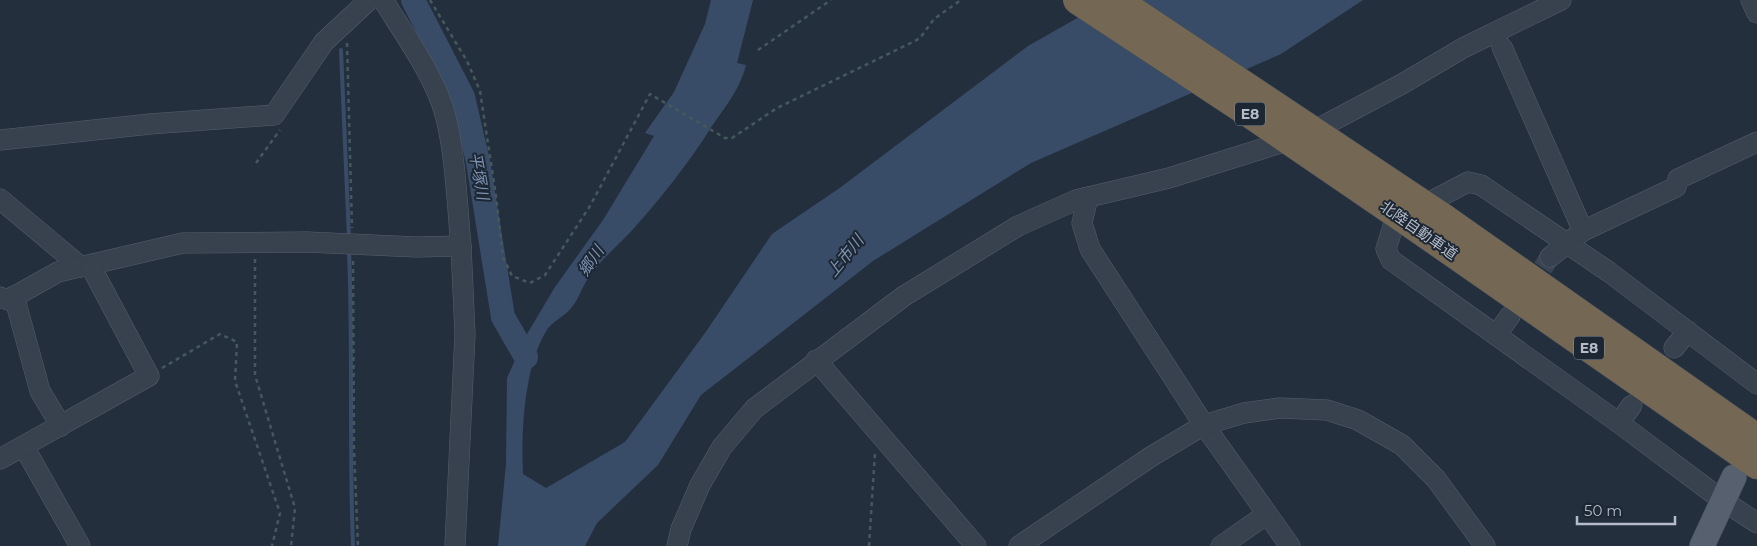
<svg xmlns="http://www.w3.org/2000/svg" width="1757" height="546" viewBox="0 0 1757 546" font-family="Montserrat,'Noto Sans JP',sans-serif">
<rect width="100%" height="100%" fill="#242f3e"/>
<path fill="#394c67" d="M711 0H753L737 63 746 65C739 93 721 111 707 134 686 166 661 198 635 227 620 244 601 259 589 277 582 287 579 298 572 307 565 317 551 321 545 333 524 370 521 432 523 474L546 488 625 442 705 333 772 234 841 187 1028 46 1109 0H1363L1281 54 1031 163 873 261 701 395 658 465 597 523 585 546H498L506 464 507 378 527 334 555 287 603 220 654 136 645 133 674 92 705 24Z"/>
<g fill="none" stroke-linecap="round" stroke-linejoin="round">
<g stroke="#394c67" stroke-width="4">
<polyline points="341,50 349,238"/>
<path d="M349 250C353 349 349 447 353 546"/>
</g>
<polyline stroke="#394c67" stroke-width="24" points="413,0 463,97 478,162 503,317 526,357"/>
<polyline stroke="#3a4453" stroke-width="20" stroke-dasharray="20 10" stroke-linecap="butt" points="1526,293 1550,257"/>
<g stroke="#565f6c" stroke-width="21">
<g id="minor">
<path d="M383 0C403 32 426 64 440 99 455 136 457 205 461 246"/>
<polyline points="1751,0 1757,13"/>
<polyline points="1502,47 1583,231 1550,257"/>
<polyline points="0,140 150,124 274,115 324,42 369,0"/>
<polyline points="1088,197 1082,223 1090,249 1204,425 1290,546"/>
<polyline points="0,199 81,267"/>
<polyline points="1583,231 1676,187 1678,179 1757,142"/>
<polyline points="14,296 40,391 61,426"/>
<polyline points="0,297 8,300 58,272 183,243 307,242 416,247 461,246 465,334 455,546"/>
<polyline points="1496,335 1510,316"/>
<polyline points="1674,348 1688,331"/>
<polyline points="816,360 976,546"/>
<polyline points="1757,384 1609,272 1481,185 1468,182 1395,220 1386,249 1391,260 1619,423 1722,500 1757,523"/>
<polyline points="1619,423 1632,405"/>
<polyline points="24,447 80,546"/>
<polyline points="0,459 149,376 90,265"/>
<polyline points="677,546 681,529 700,485 722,447 754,409 904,296 1018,226 1076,200 1169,178 1306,135 1402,84 1463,48 1561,0"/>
<polyline points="1019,546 1152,456 1204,425 1244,413 1280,408 1327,410 1358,420 1402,445 1436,479 1485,546"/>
<polyline points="1221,546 1267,514"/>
</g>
</g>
<g stroke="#414a57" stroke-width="26">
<polyline id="major" points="1702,546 1734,477"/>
</g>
<g stroke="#434c59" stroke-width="29">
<g id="highway">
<polyline points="1444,218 1757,438"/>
<polyline points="1421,231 1757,465"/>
</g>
</g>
<g stroke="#44595c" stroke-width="2.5" stroke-dasharray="4 4" stroke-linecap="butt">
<polyline points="430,0 467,61 480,91 496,196 503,257 512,276 530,283 545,275 590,206 650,94 725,138 732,138 777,108 913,42 920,38 934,19 961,0"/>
<polyline points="347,43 352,228"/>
<polyline points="758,50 831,0"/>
<polyline points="256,163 280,130"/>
<polyline points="255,259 255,375 295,508 291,546"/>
<polyline points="353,261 354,449 358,546"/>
<polyline points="162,368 220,334 237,342 235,381 280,513 272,546"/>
<polyline points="869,546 875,453"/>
</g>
<use href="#minor" stroke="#38414e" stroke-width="20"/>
<use href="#major" stroke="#56606e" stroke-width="25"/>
<use href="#highway" stroke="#746855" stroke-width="28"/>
<g stroke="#434c59" stroke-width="29" stroke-linecap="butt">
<g id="highway-bridge">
<polyline points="1077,0 1250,114 1421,231"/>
<polyline points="1117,0 1444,218"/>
</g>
</g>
<use href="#highway-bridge" stroke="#746855" stroke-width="28"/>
</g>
<g text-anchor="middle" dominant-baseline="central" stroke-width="4" stroke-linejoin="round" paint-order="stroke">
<g fill="#1d2633" stroke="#878f9c" stroke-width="1">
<rect x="1235" y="102.5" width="30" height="23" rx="4"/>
<rect x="1574" y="336.5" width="30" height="23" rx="4"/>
</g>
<g font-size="14" font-weight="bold" fill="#b4bcc9">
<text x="1250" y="114">E8</text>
<text x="1589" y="348">E8</text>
</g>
<g font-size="15" fill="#b4bcc9" stroke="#1d2633">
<text transform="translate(1419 230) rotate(35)">北陸自動車道</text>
</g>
<g font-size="16" font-style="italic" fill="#7c92b1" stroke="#1d2633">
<text transform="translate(479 176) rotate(80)">平塚川</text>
<text transform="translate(845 256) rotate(-51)">上市川</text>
<text transform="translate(591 261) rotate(-56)">郷川</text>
</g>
</g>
<path d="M1577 516v8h98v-8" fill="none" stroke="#b4bcc9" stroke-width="2.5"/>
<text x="1584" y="516" font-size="15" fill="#b4bcc9" stroke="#1d2633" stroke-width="4" paint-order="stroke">50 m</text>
</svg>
